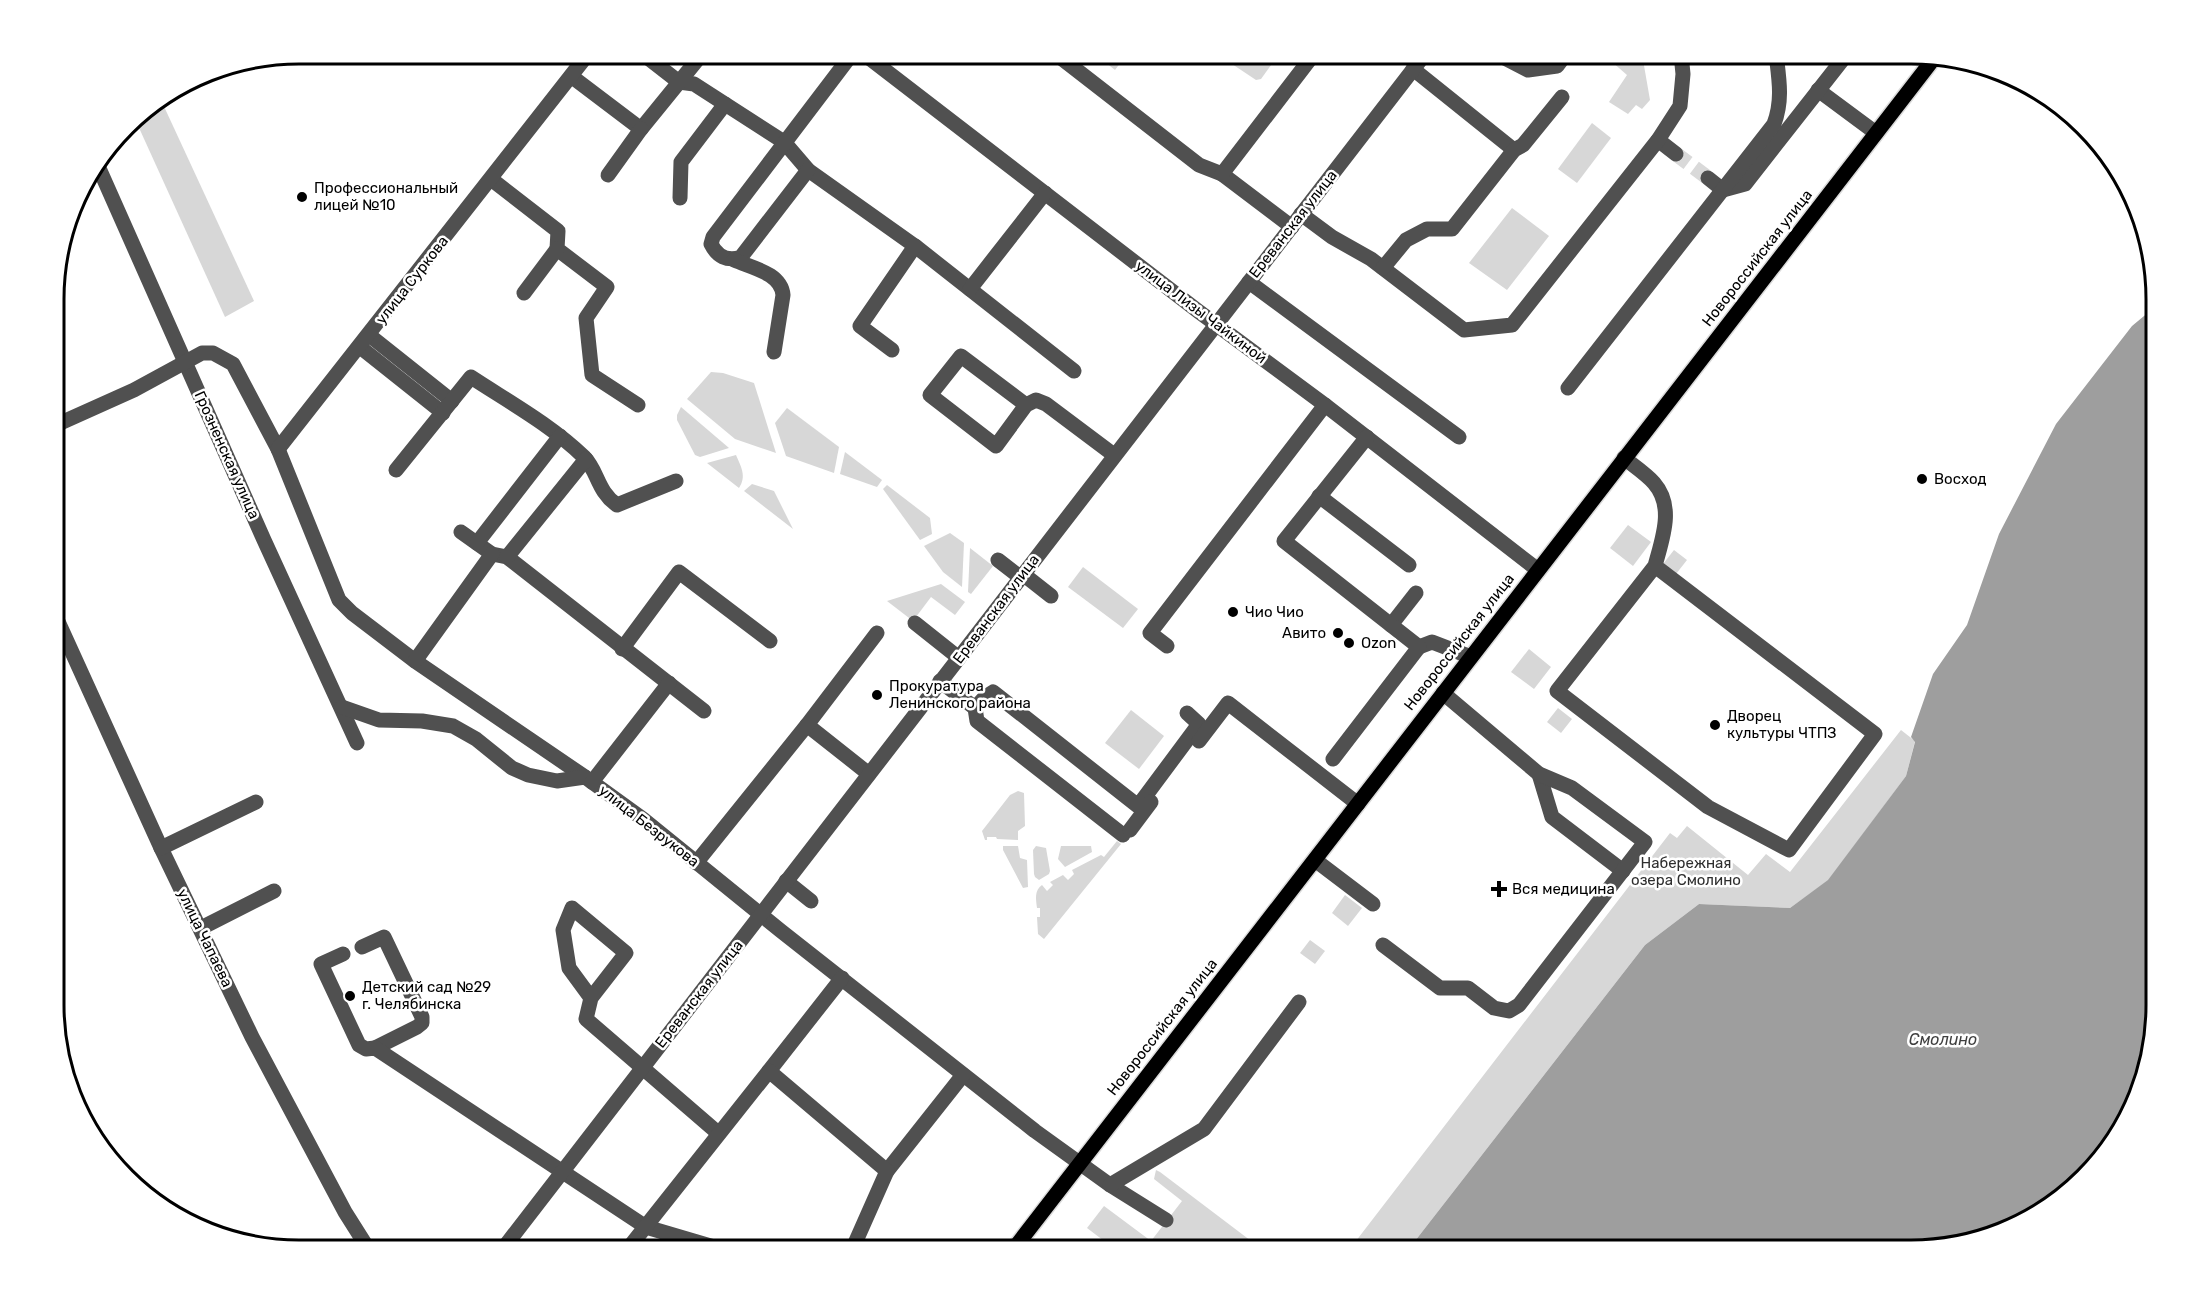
<svg xmlns="http://www.w3.org/2000/svg" width="2211" height="1304" viewBox="0 0 2211 1304" font-family="Rubik,sans-serif">
<rect width="100%" height="100%" fill="#fff"/>
<g fill="#d7d7d7">
<polygon points="1095,54 1127,54 1115,70"/>
<polygon points="1226,54 1279,54 1261,79 1256,80 1229,62"/>
<polygon points="1603,54 1642,54 1650,100 1642,109 1636,105 1628,114 1609,102 1627,75"/>
<polygon points="161,100 254,301 225,317 135,119"/>
<polygon points="1592,123 1611,138 1577,183 1558,169"/>
<polygon points="1512,208 1549,236 1507,290 1469,263"/>
<polygon points="711,372 723,373 754,383 776,453 735,439 687,399"/>
<polygon points="681,407 729,448 700,457 695,455 677,420 677,415"/>
<polygon points="787,408 839,447 834,473 786,456 775,423"/>
<polygon points="845,452 882,480 877,487 840,474"/>
<path d="M736 455C741 467 747 476 739 488L707 463Z"/>
<polygon points="752,484 774,491 793,529 744,491"/>
<polygon points="887,485 930,518 932,534 920,540 883,489"/>
<polygon points="1628,525 1651,542 1633,566 1610,548"/>
<polygon points="950,533 964,543 962,587 943,572 924,546"/>
<polygon points="970,548 993,566 971,594 968,592"/>
<polygon points="1674,550 1687,560 1676,574 1663,564"/>
<polygon points="1083,567 1138,609 1123,628 1068,587"/>
<polygon points="941,584 965,602 955,615 931,597 913,621 887,601"/>
<polygon points="1529,649 1551,667 1534,689 1511,672"/>
<polygon points="1558,708 1572,719 1561,733 1547,722"/>
<polygon points="1131,710 1164,736 1139,769 1105,743"/>
<polygon points="1901,730 1915,741 1906,776 1829,880 1790,908 1699,904 1645,945 1408,1250 1349,1250 1670,833 1677,838 1687,826 1748,875 1766,854 1790,872"/>
<polygon points="1018,791 1024,793 1025,826 1018,831 1018,840 997,839 996,837 987,837 987,840 985,840 982,831 1010,795"/>
<path d="M1117 841 1121 844 1044 939 1038 934 1037 917H1040V908H1037C1036 899 1034 891 1042 885L1047 891 1053 885 1050 882 1063 875 1068 880 1074 874 1072 870 1101 855 1104 857Z"/>
<polygon points="1003,846 1018,846 1020,858 1027,860 1028,887 1023,888 1003,850"/>
<polygon points="1036,846 1046,848 1050,871 1049,874 1039,880 1035,877 1034,874 1033,850"/>
<polygon points="1061,846 1091,846 1092,852 1065,867 1058,859"/>
<polygon points="1345,895 1362,908 1348,926 1332,913"/>
<polygon points="1310,940 1325,951 1315,964 1300,953"/>
<polygon points="1156,1170 1160,1172 1263,1250 1116,1250 1087,1228 1104,1206 1151,1241 1182,1201 1154,1179"/>
</g>
<polygon fill="#9e9e9e" points="2156,306 2156,1020 2124,1128 2085,1178 2035,1217 1927,1249 1408,1250 1645,945 1699,904 1790,908 1828,880 1906,776 1915,742 1911,737 1933,674 1967,625 1999,534 2056,424 2132,326"/>
<g fill="none" stroke-linecap="round" stroke-linejoin="round">
<polyline stroke="#d9d9d9" stroke-width="15" stroke-dasharray="15 8" stroke-linecap="butt" points="1676,154 1708,178"/>
<g stroke="#dbdbdb" stroke-width="18">
<polyline id="major" points="1013,1250 1935,57"/>
</g>
<g stroke="#505050" stroke-width="15">
<polyline points="643,54 679,82 694,84 784,142 808,170 915,246 1074,371"/>
<polyline points="864,54 1198,311 1325,405 1538,570"/>
<polyline points="1056,54 1199,165 1222,174 1292,227"/>
<polyline points="1479,54 1501,56 1501,54"/>
<polyline points="1501,56 1528,70 1557,66 1566,54"/>
<polyline points="1413,69 1514,150"/>
<polyline points="571,76 641,129 702,54"/>
<polyline points="1818,90 1876,133"/>
<polyline points="1658,140 1676,154"/>
<polyline points="98,166 264,540 357,743"/>
<path d="M808 170 741 257C727 262 717 256 711 244L713 237 852 54"/>
<polyline points="1222,174 1314,54"/>
<polyline points="608,175 641,129"/>
<polyline points="1708,178 1723,190 1745,184 1847,54"/>
<polyline points="491,179 558,231 557,249 607,287 586,318 592,375 638,405"/>
<polyline points="680,198 681,162 725,104"/>
<polyline points="1301,214 1332,237 1371,259 1464,330 1512,325 1658,140 1680,106 1683,74 1681,54"/>
<path d="M734 260C752 268 781 273 783 295L774 352"/>
<polyline points="1383,268 1406,240 1427,229 1452,229 1514,150 1523,145 1562,97"/>
<polyline points="1249,282 1459,437"/>
<polyline points="970,289 1045,193"/>
<polyline points="524,293 557,249"/>
<polyline points="369,335 452,401"/>
<polyline points="360,347 443,413"/>
<polyline points="892,350 860,326 915,246"/>
<path d="M1568 388 1774 124C1783 100 1779 79 1776 54"/>
<polyline points="1026,405 961,356 930,395 996,446 1026,405 1036,400 1046,404 1114,455"/>
<polyline points="56,425 134,390 202,353 213,353 233,364 278,449 339,600 352,613 415,661 585,777 643,819 781,931 1035,1131 1110,1185 1166,1220"/>
<polyline points="278,449 588,54"/>
<path d="M1624 458C1634 466 1646 474 1654 483 1675 507 1662 539 1655 566L1875 734 1789 850 1708 807 1557 691 1655 566"/>
<path d="M396 470 471 377C509 402 551 425 584 457 598 471 597 491 617 505L676 481"/>
<polyline points="1319,496 1409,565"/>
<polyline points="461,532 492,554 507,557 704,711"/>
<polyline points="477,543 560,436"/>
<polyline points="507,557 586,459"/>
<polyline points="998,560 1020,577"/>
<polyline points="1023,574 1051,596"/>
<polyline points="56,617 161,848 252,1037 345,1212 369,1250"/>
<polyline points="915,623 959,658"/>
<polyline points="1391,625 1416,593"/>
<polyline points="1167,646 1150,633 1325,405"/>
<polyline points="1419,647 1432,642 1471,657"/>
<polyline points="622,649 679,572 770,641"/>
<polyline points="415,661 492,554"/>
<polyline points="940,681 975,708 977,721 1123,835"/>
<polyline points="342,707 379,720 422,721 453,726 476,739 512,768 528,775 557,781 585,777"/>
<polyline points="975,708 985,697 993,692 1138,806 1199,724 1187,713"/>
<polyline points="807,725 869,774"/>
<polyline points="1199,741 1228,703 1358,804"/>
<polyline points="1333,759 1419,647 1284,541 1367,437"/>
<polyline points="1539,774 1552,817 1623,871"/>
<polyline points="592,782 669,683"/>
<polyline points="1130,830 1151,802"/>
<polyline points="161,848 256,802"/>
<polyline points="1315,860 1373,904"/>
<polyline points="696,863 807,725 877,633"/>
<polyline points="786,881 811,901"/>
<polyline points="201,928 274,891"/>
<polyline points="1383,945 1440,988 1468,988 1494,1008 1509,1011 1519,1005 1645,842 1572,788 1539,774 1443,693"/>
<polyline points="362,947 384,937 422,1017 422,1023 417,1027 375,1048"/>
<polyline points="343,954 321,964 359,1045 366,1049 375,1048 646,1227 724,1250"/>
<polyline points="591,998 569,968 563,930 572,908 626,953 591,998 586,1019 718,1133"/>
<polyline points="769,1071 842,978"/>
<polyline points="887,1171 963,1075"/>
<polyline points="1110,1185 1204,1129 1299,1002"/>
<polyline points="502,1250 1425,54"/>
<polyline points="627,1250 769,1071 887,1171 852,1250"/>
</g>
<use href="#major" stroke="#000" stroke-width="15"/>
</g>
<g fill="#000" stroke="#fff" stroke-width="2">
<circle cx="302" cy="197" r="6"/>
<circle cx="1922" cy="479" r="6"/>
<circle cx="1233" cy="612" r="6"/>
<circle cx="1338" cy="633" r="6"/>
<circle cx="1349" cy="643" r="6"/>
<circle cx="877" cy="695" r="6"/>
<circle cx="1715" cy="725" r="6"/>
<path d="M1496 880h6v6h6v6h-6v6h-6v-6h-6v-6h6z"/>
<circle cx="350" cy="996" r="6"/>
</g>
<g text-anchor="middle" dominant-baseline="central" stroke-width="5" stroke-linejoin="round" paint-order="stroke">
<g font-size="15" fill="#000" stroke="#fff" text-anchor="start">
<text x="314" y="188">Профессиональный<tspan x="314" dy="17">лицей №10</tspan></text>
<text x="1934" y="479">Восход</text>
<text x="1245" y="612">Чио Чио</text>
<text x="1326" y="633" text-anchor="end">Авито</text>
<text x="1361" y="643">Ozon</text>
<text x="889" y="686">Прокуратура<tspan x="889" dy="17">Ленинского района</tspan></text>
<text x="1727" y="716">Дворец<tspan x="1727" dy="17">культуры ЧТПЗ</tspan></text>
<text x="1512" y="889">Вся медицина</text>
<text x="362" y="987">Детский сад №29<tspan x="362" dy="17">г. Челябинска</tspan></text>
</g>
<g font-size="15" fill="#000" stroke="#fff">
<text transform="translate(1293 224) rotate(-52)">Ереванская улица</text>
<text transform="translate(1757 258) rotate(-52)">Новороссийская улица</text>
<text transform="translate(412 280) rotate(-52)">улица Суркова</text>
<text transform="translate(1201 312) rotate(37)">улица Лизы Чайкиной</text>
<text transform="translate(227 455) rotate(66)">Грозненская улица</text>
<text transform="translate(996 609) rotate(-53)">Ереванская улица</text>
<text transform="translate(1459 642) rotate(-52)">Новороссийская улица</text>
<text transform="translate(649 826) rotate(38)">улица Безрукова</text>
<text transform="translate(205 938) rotate(64)">улица Чапаева</text>
<text transform="translate(699 994) rotate(-52)">Ереванская улица</text>
<text transform="translate(1162 1027) rotate(-52)">Новороссийская улица</text>
</g>
<g font-size="15" fill="#2e2e2e" stroke="#fff">
<text x="1686" y="863">Набережная<tspan x="1686" dy="17">озера Смолино</tspan></text>
</g>
<g font-size="16" font-style="italic" fill="#3f3f3f" stroke="#fff">
<text x="1943" y="1039">Смолино</text>
</g>
</g>
<path d="M0 0H2211V1304H0ZM299 64H1911A235 235 0 0 1 2146 299V1005A235 235 0 0 1 1911 1240H299A235 235 0 0 1 64 1005V299A235 235 0 0 1 299 64Z" fill="#fff" fill-rule="evenodd"/>
<path fill="none" stroke="#000" stroke-width="3" d="M299 64H1911A235 235 0 0 1 2146 299V1005A235 235 0 0 1 1911 1240H299A235 235 0 0 1 64 1005V299A235 235 0 0 1 299 64Z"/>
</svg>
